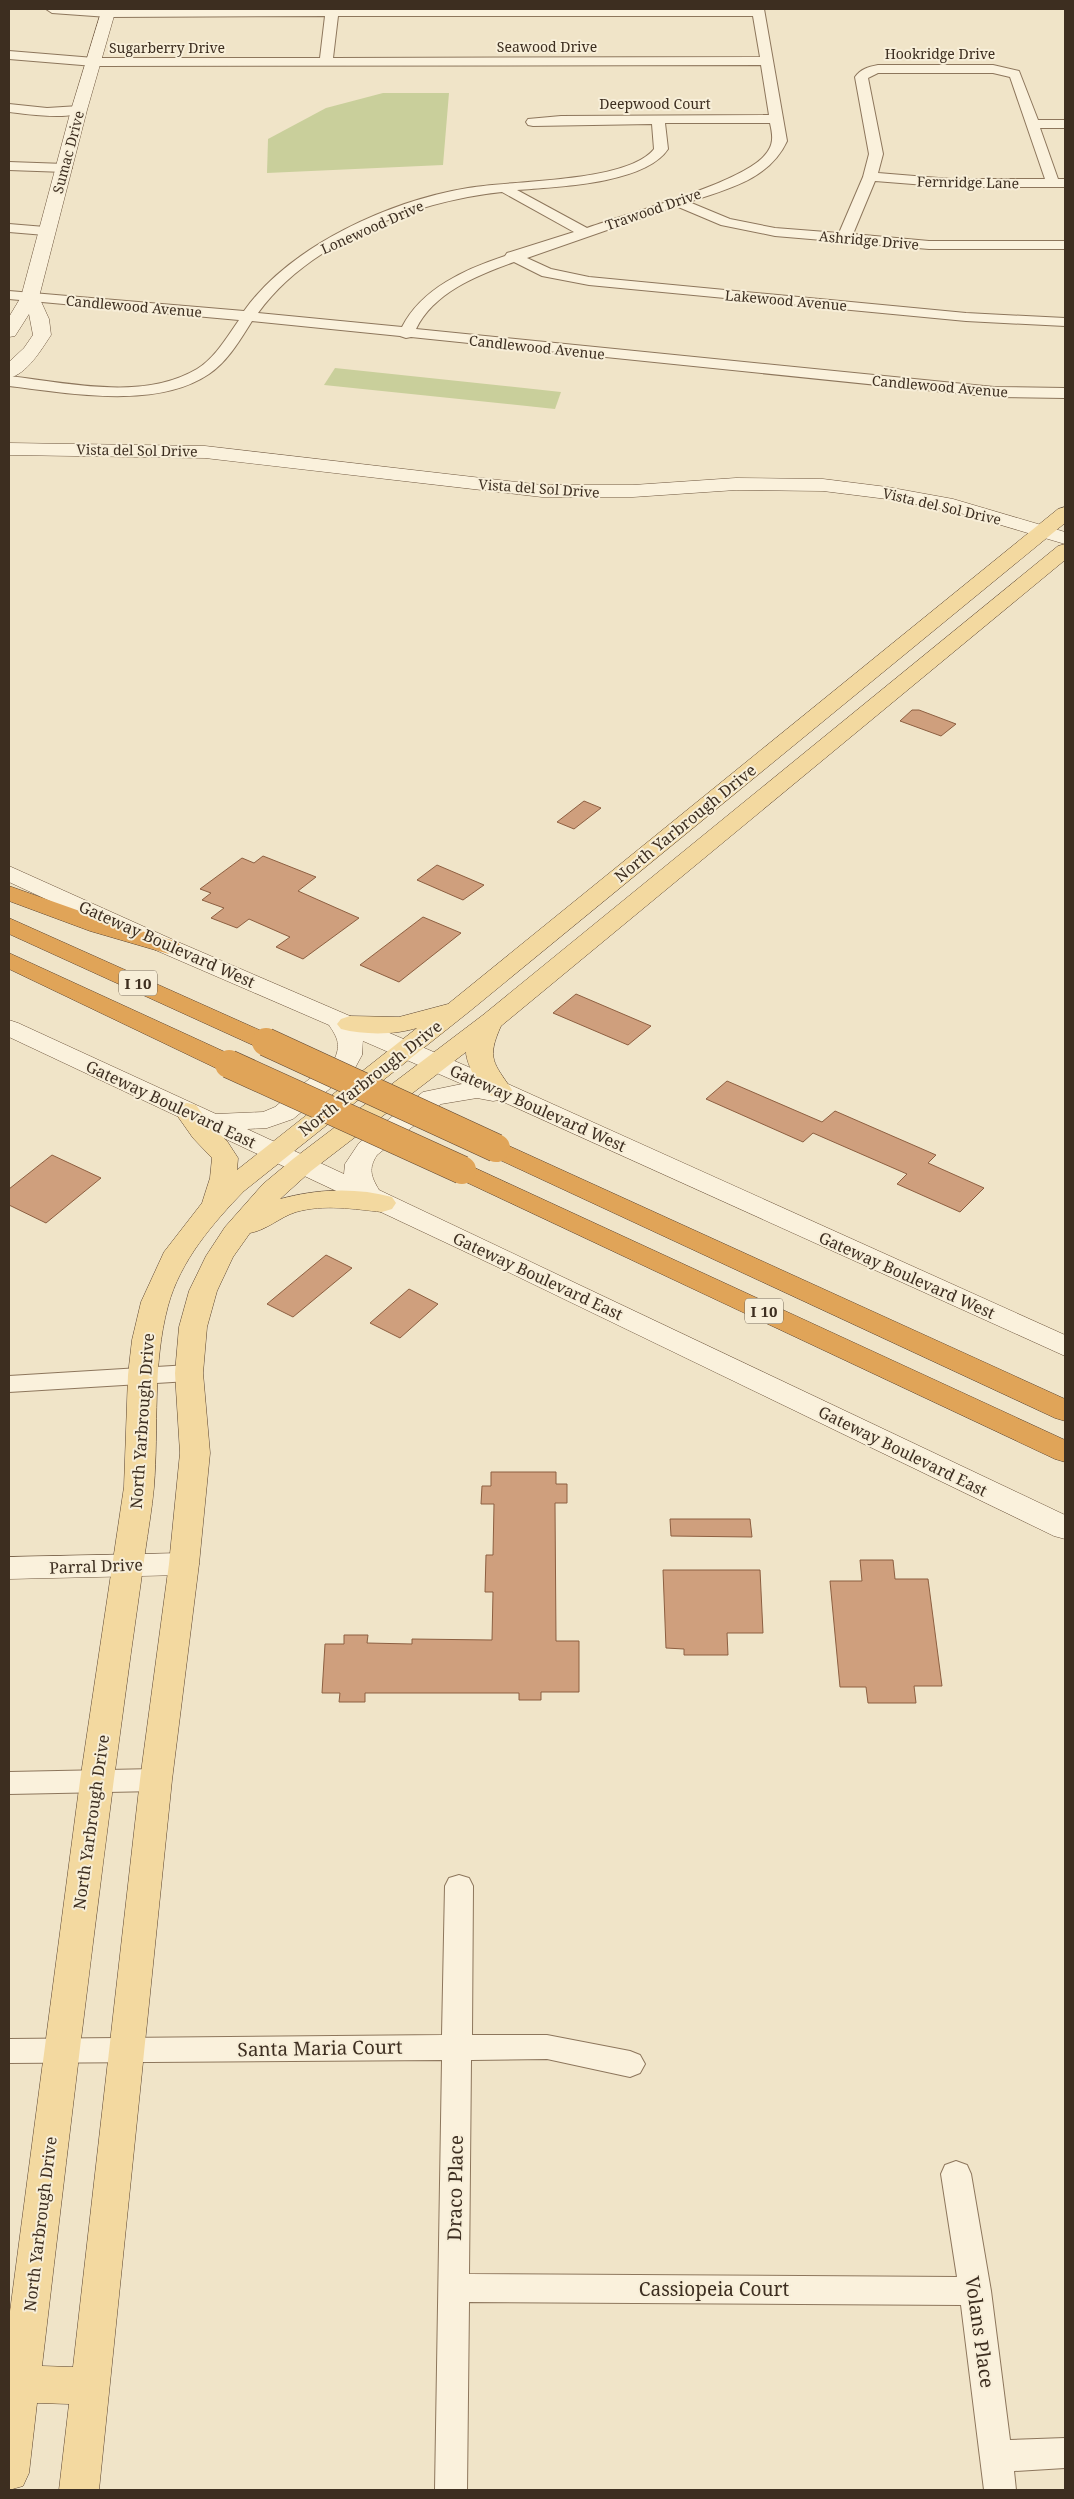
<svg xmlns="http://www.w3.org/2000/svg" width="1074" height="2499" viewBox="0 0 1074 2499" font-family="'Noto Serif',serif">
<rect width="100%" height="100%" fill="#f0e4c8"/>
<g fill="#c9cf9b">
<polygon points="383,93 449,93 443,165 267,173 268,139 326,108"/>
<polygon points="335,368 561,392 555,409 324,385"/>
</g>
<g fill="#cf9f7d" stroke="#8d5f41">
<polygon points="912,710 919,710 956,724 941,736 900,721"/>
<polygon points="584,801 601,808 574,829 557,822"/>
<polygon points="263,856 316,877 298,891 359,918 303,959 276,947 290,937 249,919 237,928 211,918 224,908 202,900 211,893 200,889 242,858 254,863"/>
<polygon points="437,865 484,885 463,900 417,880"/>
<polygon points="423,917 461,933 399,982 360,965"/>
<polygon points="576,994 651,1026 628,1045 553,1013"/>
<polygon points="727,1081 822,1122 835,1111 936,1155 928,1163 984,1188 960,1212 897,1184 907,1174 813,1133 803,1142 706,1099"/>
<polygon points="52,1155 101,1178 46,1223 9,1205 9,1189"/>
<polygon points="326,1255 352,1268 293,1317 267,1304"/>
<polygon points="409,1289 438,1304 400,1338 370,1323"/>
<polygon points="491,1472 556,1472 556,1484 567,1484 567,1503 555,1503 556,1641 579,1641 579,1692 541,1692 541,1700 519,1700 519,1693 365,1693 365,1702 339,1702 340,1693 322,1693 325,1644 344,1644 344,1635 368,1635 367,1643 412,1644 412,1639 492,1640 493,1592 485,1592 486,1555 493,1555 494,1504 481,1504 482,1486 491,1486"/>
<polygon points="670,1519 750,1519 752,1537 671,1536"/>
<polygon points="860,1560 893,1560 895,1579 928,1579 942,1686 914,1686 916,1703 868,1703 866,1687 840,1687 830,1581 862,1581"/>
<polygon points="663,1570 760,1570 763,1633 727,1633 728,1655 684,1655 684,1649 666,1648"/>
</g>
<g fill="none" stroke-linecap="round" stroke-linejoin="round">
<g stroke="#8d765c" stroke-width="2">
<g id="street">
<path d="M46 9H764L787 141C769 180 727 189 689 202L730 219 775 228 839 233 863 177 869 154 855 77C861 69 868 67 878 65H993L1019 71 1038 120H1065V128H1040L1058 179H1065V187H951L875 181 853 234 929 241H1065V249H929L775 236 721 225 676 206 527 258 551 269 589 277 966 313 1065 318V326L966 321 589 285 542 276 514 262C478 275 434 292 416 329L994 387 1065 388V398L994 397 411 337 406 338 400 336 252 321C240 340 228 361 209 374 156 410 68 393 9 386V376C68 383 143 401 197 369 215 358 227 337 239 320L9 299V291L244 311C291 245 390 201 468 188 511 180 627 183 654 149L652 124 533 126 528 125 526 122 528 119 561 116 769 115 761 65 94 66 9 59V51L94 58H320L325 16 108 17 52 13ZM338 16H753L760 57 333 58ZM878 73H993L1010 77 1045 179H951L878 173 883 154 868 78ZM665 123H770C773 136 774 145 765 155 742 183 626 214 587 228L517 190C556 187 645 184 668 149ZM502 192 574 232 507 253 505 256C466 269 422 288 402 327L258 313C310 241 417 201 502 192Z"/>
<path d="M9 104 47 108 79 106 86 110C75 121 24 114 9 112Z"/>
<polygon points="9,162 65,164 72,168 65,172 9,170"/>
<polygon points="9,224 45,227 52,231 45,235 9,232"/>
<polygon points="189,1365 197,1367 201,1373 197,1379 189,1381 9,1392 9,1376"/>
<polygon points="156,1769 166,1773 169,1780 166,1787 156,1791 9,1794 9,1772"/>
<polygon points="459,1875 469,1878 473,1886 472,2035 547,2035 630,2051 640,2055 645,2064 640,2073 630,2077 547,2059 471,2060 469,2274 957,2277 941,2174 945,2165 956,2161 967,2165 971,2174 991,2291 1010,2440 1065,2438 1065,2468 1014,2471 1016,2490 984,2490 961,2305 469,2302 467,2490 435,2490 442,2060 9,2063 9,2039 442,2035 445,1886 449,1878"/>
</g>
</g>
<g stroke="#6f573f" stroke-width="1">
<g id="secondary">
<path d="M102 9H116L87 110 39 297 49 319 51 335C41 350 27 374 9 378V362L24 348 33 335 29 314 15 336 9 337V317L21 297 71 110Z"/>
<polygon points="9,443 205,446 542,485 633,485 736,478 823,479 887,487 953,499 1065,532 1065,544 950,510 887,499 823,491 736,490 633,497 542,497 205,458 9,455"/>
<path d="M9 866 178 942 508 1084 1065 1335V1356L499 1100 493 1101 477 1098 441 1104 377 1155C368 1169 371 1176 379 1190L1065 1515V1539L1054 1536 504 1270 9 1037V1020L18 1023 216 1114 263 1112 275 1107 335 1058C341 1044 337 1037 329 1025L160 952 9 882ZM363 1041 462 1084 423 1092 359 1143 345 1164 344 1174 247 1129 267 1128 293 1119 355 1068 362 1055Z"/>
<polygon points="184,1553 195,1556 199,1564 195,1572 184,1575 9,1579 9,1557"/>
</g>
</g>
<g stroke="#5b4430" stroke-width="1">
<path id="primary" d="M1065 507V523L470 1011 244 1191C213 1223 180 1261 168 1306 152 1366 159 1426 154 1487 152 1509 148 1531 145 1553 106 1824 74 2095 42 2366L73 2367 140 1780 169 1564 180 1453 175 1373 179 1327 189 1291 206 1256 225 1227 263 1184 293 1159 483 1015 1058 546 1065 544V560L501 1026C486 1059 494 1063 512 1090L508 1096C502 1097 498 1099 492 1096 481 1092 466 1064 466 1052L311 1171 280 1199C316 1189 356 1187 392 1197L396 1203 392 1209 382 1212C354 1209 324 1204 296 1212 280 1217 267 1230 250 1233L233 1257 217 1291 207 1327 203 1373 210 1453 199 1564 172 1780 99 2490H59L69 2404 37 2403 29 2473 23 2486 9 2490V2319L80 1781 124 1487 128 1375 132 1340 141 1302 164 1252 202 1203 210 1178 212 1158 193 1138 174 1111 178 1105 187 1103 196 1105 211 1126 227 1141 238 1158 237 1170 417 1028C395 1035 364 1035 341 1029L337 1024 341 1019 350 1016 399 1017 448 1004 1058 509Z"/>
</g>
<g stroke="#5b4430" stroke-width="1">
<g id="highway">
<polygon points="9,886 108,921 178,942 181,947 178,952 169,954 90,931 9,901"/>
<polygon points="9,918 275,1037 279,1042 275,1047 266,1050 257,1047 9,934"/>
<polygon points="9,953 238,1058 242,1064 238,1070 229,1072 220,1070 9,969"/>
<polygon points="496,1140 1065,1399 1065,1421 1055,1418 487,1154 483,1148 487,1142"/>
<polygon points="462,1162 1065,1440 1065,1462 1055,1459 453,1176 449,1170 453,1164"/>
</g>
</g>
<use href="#street" fill="#faf1dc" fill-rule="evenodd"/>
<use href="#secondary" fill="#faf1dc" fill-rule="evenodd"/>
<use href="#primary" fill="#f3d9a0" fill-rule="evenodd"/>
<use href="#highway" fill="#e0a458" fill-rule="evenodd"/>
<g stroke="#5b4430" stroke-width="29" stroke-linecap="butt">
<g id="highway-bridge">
<polyline points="266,1042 496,1148"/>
<polyline points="229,1064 462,1170"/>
</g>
</g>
<use href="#highway-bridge" stroke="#e0a458" stroke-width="28"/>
</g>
<g text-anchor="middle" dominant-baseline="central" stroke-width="4" stroke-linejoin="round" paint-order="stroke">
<g font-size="14" fill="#3d2e20" stroke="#f7eed8">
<text x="547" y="46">Seawood Drive</text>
<text x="167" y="47">Sugarberry Drive</text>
<text x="940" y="53">Hookridge Drive</text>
<text x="655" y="103">Deepwood Court</text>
<text transform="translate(68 152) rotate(-75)">Sumac Drive</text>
<text transform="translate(968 182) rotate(1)">Fernridge Lane</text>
<text transform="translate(653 209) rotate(-19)">Trawood Drive</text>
<text transform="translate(372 227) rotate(-24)">Lonewood Drive</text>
<text transform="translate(869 240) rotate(5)">Ashridge Drive</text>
<text transform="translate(786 300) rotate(5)">Lakewood Avenue</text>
<text transform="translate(134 306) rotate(5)">Candlewood Avenue</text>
<text transform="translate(537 347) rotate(6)">Candlewood Avenue</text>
<text transform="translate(940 386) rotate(5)">Candlewood Avenue</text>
<text transform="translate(137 450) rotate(1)">Vista del Sol Drive</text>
<text transform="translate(539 488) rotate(4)">Vista del Sol Drive</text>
<text transform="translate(942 506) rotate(13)">Vista del Sol Drive</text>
</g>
<g fill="#f7eed8" stroke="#756857" stroke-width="1">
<rect x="119" y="970.5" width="38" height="25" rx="4"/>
<rect x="745" y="1298.5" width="38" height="25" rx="4"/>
</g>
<g font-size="15" font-weight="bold" fill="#3d2e20">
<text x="138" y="983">I 10</text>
<text x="764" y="1311">I 10</text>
</g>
<g font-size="16" fill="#3d2e20" stroke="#f7eed8">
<text transform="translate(685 823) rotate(-39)">North Yarbrough Drive</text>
<text transform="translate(167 944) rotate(24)">Gateway Boulevard West</text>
<text transform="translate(370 1078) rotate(-38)">North Yarbrough Drive</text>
<text transform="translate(171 1104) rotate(25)">Gateway Boulevard East</text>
<text transform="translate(538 1108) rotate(24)">Gateway Boulevard West</text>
<text transform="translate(907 1275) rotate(24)">Gateway Boulevard West</text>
<text transform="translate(538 1276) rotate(25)">Gateway Boulevard East</text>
<text transform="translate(142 1421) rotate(-86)">North Yarbrough Drive</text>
<text transform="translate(903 1451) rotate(26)">Gateway Boulevard East</text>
<text transform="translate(96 1566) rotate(-2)">Parral Drive</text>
<text transform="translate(91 1822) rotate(-82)">North Yarbrough Drive</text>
<text transform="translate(40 2224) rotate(-83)">North Yarbrough Drive</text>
</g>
<g font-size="19" fill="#3d2e20" stroke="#f7eed8">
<text transform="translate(320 2048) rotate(-1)">Santa Maria Court</text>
<text transform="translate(455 2188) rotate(-89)">Draco Place</text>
<text x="714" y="2289">Cassiopeia Court</text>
<text transform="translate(980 2332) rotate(82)">Volans Place</text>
</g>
</g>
<rect width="1074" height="2499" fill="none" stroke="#3d2e20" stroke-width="20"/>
</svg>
